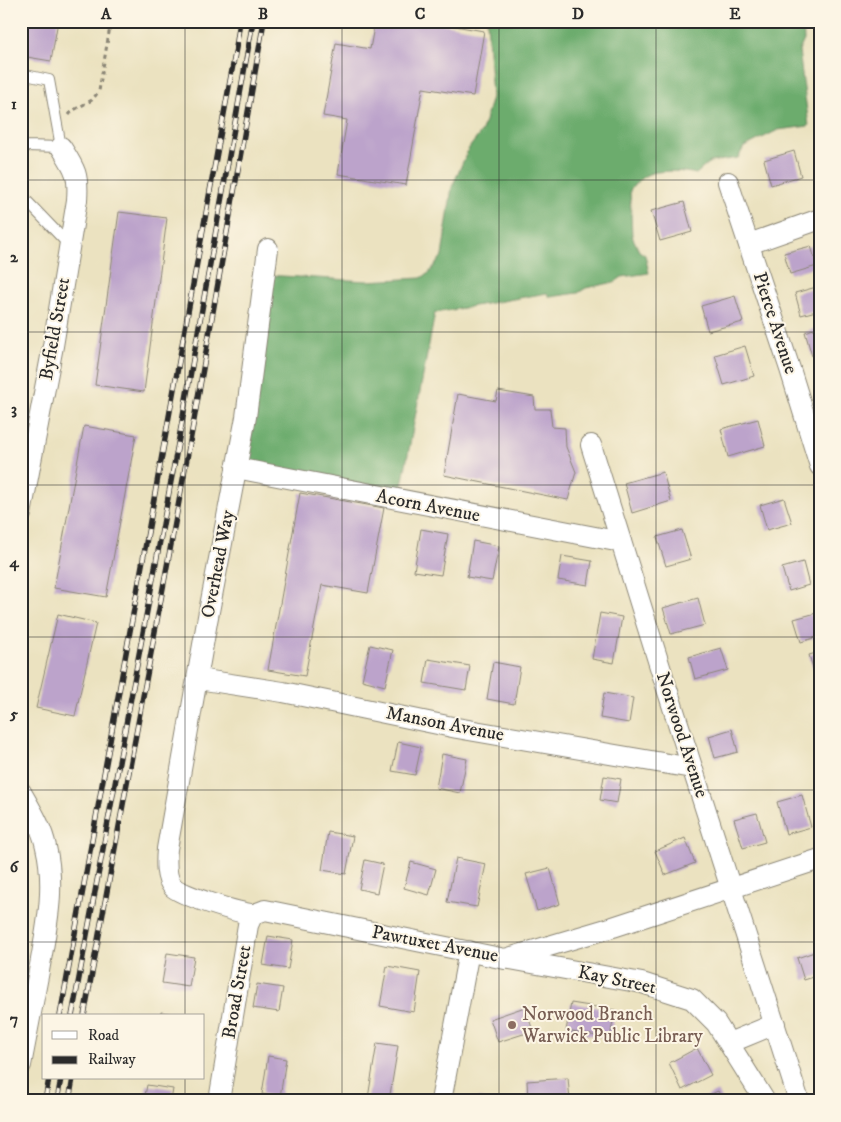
<svg xmlns="http://www.w3.org/2000/svg" width="841" height="1122" viewBox="0 0 841 1122" font-family="'IM FELL DW Pica',serif">
<rect width="100%" height="100%" fill="#fcf5e5"/>
<filter id="ink" filterUnits="userSpaceOnUse"><feTurbulence type="fractalNoise" baseFrequency=".02" numOctaves="2"/><feDisplacementMap in="SourceGraphic" scale="10" xChannelSelector="R" yChannelSelector="G"/><feConvolveMatrix kernelMatrix="1 2 1 2 8 2 1 2 1" color-interpolation-filters="sRGB"/></filter>
<filter id="wash" filterUnits="userSpaceOnUse"><feTurbulence type="fractalNoise" baseFrequency=".0096" numOctaves="4" result="noise"/><feDisplacementMap in="SourceGraphic" scale="20" xChannelSelector="R" yChannelSelector="G"/><feGaussianBlur stdDeviation="1.12" result="paint"/><feColorMatrix in="noise" values="0 0 0 0 0 0 0 0 0 0 0 0 0 0 0 0 0 1.4 0 .05"/><feComposite in="paint" operator="in"/></filter>
<g filter="url(#wash)">
<rect width="100%" height="100%" fill="#ebe2c0"/>
<path fill="#6cac6d" stroke="#4c6c4c" d="M487 21H803L804 40 799 51 809 126 778 130 744 147 738 158 710 162 696 174C685 171 664 170 652 173 643 175 636 183 630 190L632 236 639 251 645 255 649 273 622 277 615 282 586 288 578 293 550 297 547 293 435 313 400 496 247 469 265 275 367 281 421 278 429 273 442 256 452 187 469 148 482 131 492 97Z"/>
<g id="blocks">
<g fill="#bca3cb">
<polygon points="21,21 58,21 51,61 21,56"/>
<polygon points="375,21 425,21 484,31 473,96 423,88 406,185 338,174 347,120 323,116 336,43 370,49"/>
<polygon points="794,151 801,176 771,185 764,160"/>
<polygon points="684,202 692,232 660,241 651,211"/>
<polygon points="119,212 167,218 144,392 95,385"/>
<polygon points="811,246 817,266 790,274 784,253"/>
<polygon points="820,286 820,310 801,315 795,293"/>
<polygon points="735,296 743,322 708,331 701,306"/>
<polygon points="820,327 820,354 812,356 805,332"/>
<polygon points="745,346 754,376 724,385 715,355"/>
<polygon points="498,391 534,397 535,409 550,409 552,427 565,428 566,447 576,472 568,500 444,475 458,394 496,401"/>
<polygon points="758,419 765,446 728,457 721,429"/>
<polygon points="84,426 136,435 106,597 54,588"/>
<polygon points="663,472 671,501 632,513 624,483"/>
<polygon points="300,493 384,508 368,593 322,585 305,676 268,670"/>
<polygon points="784,498 792,523 767,530 760,505"/>
<polygon points="421,529 448,534 441,575 414,571"/>
<polygon points="682,530 691,559 666,566 657,537"/>
<polygon points="473,541 499,546 492,581 467,577"/>
<polygon points="562,556 592,561 588,585 558,580"/>
<polygon points="803,562 809,585 789,591 782,568"/>
<polygon points="698,598 705,625 671,634 663,608"/>
<polygon points="820,612 820,636 801,642 794,619"/>
<polygon points="600,613 622,617 614,663 592,659"/>
<polygon points="58,614 96,623 75,716 36,708"/>
<polygon points="370,645 393,650 385,686 362,680"/>
<polygon points="721,648 728,670 695,679 689,657"/>
<polygon points="820,652 820,684 818,684 809,655"/>
<polygon points="428,659 470,666 466,690 424,683"/>
<polygon points="493,662 520,667 514,704 487,699"/>
<polygon points="604,693 633,698 629,723 600,718"/>
<polygon points="732,729 738,752 715,758 709,736"/>
<polygon points="398,742 421,747 415,775 392,771"/>
<polygon points="442,754 467,759 460,793 436,788"/>
<polygon points="604,776 621,779 617,803 600,800"/>
<polygon points="802,795 811,827 786,834 777,802"/>
<polygon points="757,813 765,842 743,848 734,819"/>
<polygon points="328,832 353,836 346,874 322,870"/>
<polygon points="685,838 695,863 665,875 655,851"/>
<polygon points="456,858 486,864 477,907 447,902"/>
<polygon points="365,860 383,864 377,893 359,889"/>
<polygon points="411,862 436,869 429,895 404,888"/>
<polygon points="550,868 560,904 537,911 526,874"/>
<polygon points="268,936 293,940 288,969 263,965"/>
<polygon points="820,950 820,975 804,980 797,958"/>
<polygon points="167,953 194,957 189,987 162,983"/>
<polygon points="387,966 420,972 414,1012 380,1006"/>
<polygon points="257,984 283,988 279,1012 253,1008"/>
<polygon points="571,1003 615,1010 610,1038 566,1031"/>
<polygon points="525,1007 533,1031 498,1042 490,1019"/>
<polygon points="161,1012 179,1015 179,1016 160,1016"/>
<polygon points="377,1043 398,1046 389,1101 368,1098"/>
<polygon points="697,1048 711,1075 682,1090 669,1063"/>
<polygon points="268,1056 286,1059 280,1097 262,1094"/>
<polygon points="568,1078 570,1101 528,1101 527,1081"/>
<polygon points="147,1085 173,1089 171,1101 144,1101"/>
<polygon points="718,1091 723,1101 696,1101"/>
<polygon points="477,1098 490,1100 490,1101 477,1101"/>
</g>
</g>
</g>
<g filter="url(#ink)">
<use href="#blocks" fill-opacity="0" stroke="#8b8676" stroke-width="1"/>
<g fill="none" stroke-linecap="round" stroke-linejoin="round">
<g stroke="#8b8676" stroke-width="12">
<g id="service">
<polyline points="21,74 49,80 61,147 25,146 21,143"/>
<polyline points="21,195 69,245"/>
</g>
</g>
<g stroke="#8b8676" stroke-width="22">
<g id="minor">
<polyline points="728,182 790,369 820,466"/>
<polyline points="749,244 820,219"/>
<path d="M268 249 246 417 207 622 167 849C166 861 165 878 173 887 180 895 244 915 254 914 258 913 262 911 265 910L505 959 613 927 820 859"/>
<polyline points="591,445 660,667 799,1101"/>
<polyline points="236,468 621,542"/>
<path d="M21 514 53 346 77 200C79 174 75 169 61 147"/>
<polyline points="198,679 283,692 457,728 692,768"/>
<path d="M21 792C31 810 42 827 46 847 56 889 46 930 39 971 33 1002 27 1034 21 1065"/>
<polyline points="510,959 642,983 692,999 716,1023 765,1101"/>
<polyline points="729,1043 775,1024"/>
<polyline points="219,1101 248,925 253,914"/>
<polyline points="441,1101 469,951"/>
</g>
</g>
<polyline stroke="#8b8676" stroke-width="3" stroke-dasharray="4 4" stroke-linecap="butt" points="69,115 72,111 92,100 99,91 111,21"/>
<use href="#service" stroke="#fff" stroke-width="10"/>
<use href="#minor" stroke="#fff" stroke-width="20"/>
<g stroke="#2b2b2b" stroke-width="5.5">
<g id="rail">
<polyline points="60,1016 236,48 240,21"/>
<polyline points="72,1016 182,422 253,21"/>
<polyline points="84,1016 194,420 264,21"/>
<polyline points="45,1101 49,1078"/>
<polyline points="57,1101 61,1078"/>
<polyline points="69,1101 73,1078"/>
</g>
</g>
<use href="#rail" stroke="#fcf5e5" stroke-width="4" stroke-dasharray="11" stroke-linecap="butt"/>
</g>
</g>
<path fill="none" stroke="#2b2b2b" stroke-width="1" stroke-opacity="0.55" d="M185 21V1016M342 21V1101M499 21V1101M656 21V1101M21 180H820M21 332H820M21 485H820M21 637H820M21 790H820M21 942H820M185 1078V1101"/>
<circle fill="#8d6e63" stroke="#fcf5e5" stroke-width="2" cx="512" cy="1025" r="5"/>
<g text-anchor="middle" dominant-baseline="central" stroke-width="4" stroke-linejoin="round" paint-order="stroke">
<g font-size="19" fill="#2b2b2b" stroke="#fcf5e5">
<text transform="translate(775 323) rotate(72)">Pierce Avenue</text>
<text transform="translate(55 329) rotate(-80)">Byfield Street</text>
<text transform="translate(428 506) rotate(11)">Acorn Avenue</text>
<text transform="translate(218 564) rotate(-79)">Overhead Way</text>
<text transform="translate(445 724) rotate(11)">Manson Avenue</text>
<text transform="translate(682 735) rotate(72)">Norwood Avenue</text>
<text transform="translate(435 944) rotate(11)">Pawtuxet Avenue</text>
<text transform="translate(617 980) rotate(12)">Kay Street</text>
<text transform="translate(237 992) rotate(-80)">Broad Street</text>
</g>
<g font-size="19" fill="#785e54" stroke="#fcf5e5" text-anchor="start">
<text x="522" y="1014">Norwood Branch<tspan x="522" dy="22">Warwick Public Library</tspan></text>
</g>
</g>
<rect width="841" height="1122" fill="none" stroke="#fcf5e5" stroke-width="55"/>
<rect x="42" y="1014" width="162" height="65" fill="#fcf5e5" stroke="#a8a49b"/>
<rect x="52" y="1031" width="25" height="8" fill="#ffffff" stroke="#a8a49b"/>
<text x="88" y="1040" font-size="15" fill="#2b2b2b">Road</text>
<rect x="52" y="1056" width="25" height="8" fill="#2b2b2b" stroke="#a8a49b"/>
<text x="88" y="1064" font-size="15" fill="#2b2b2b">Railway</text>
<rect x="28" y="28" width="786" height="1066" fill="none" stroke="#2b2b2b" stroke-width="2"/>
<g font-size="16" text-anchor="middle" font-weight="bold" fill="#2b2b2b">
<text x="106" y="19">A</text>
<text x="263" y="19">B</text>
<text x="420" y="19">C</text>
<text x="578" y="19">D</text>
<text x="735" y="19">E</text>
<text x="14" y="109">1</text>
<text x="14" y="262">2</text>
<text x="14" y="414">3</text>
<text x="14" y="567">4</text>
<text x="14" y="719">5</text>
<text x="14" y="872">6</text>
<text x="14" y="1024">7</text>
</g>
</svg>
